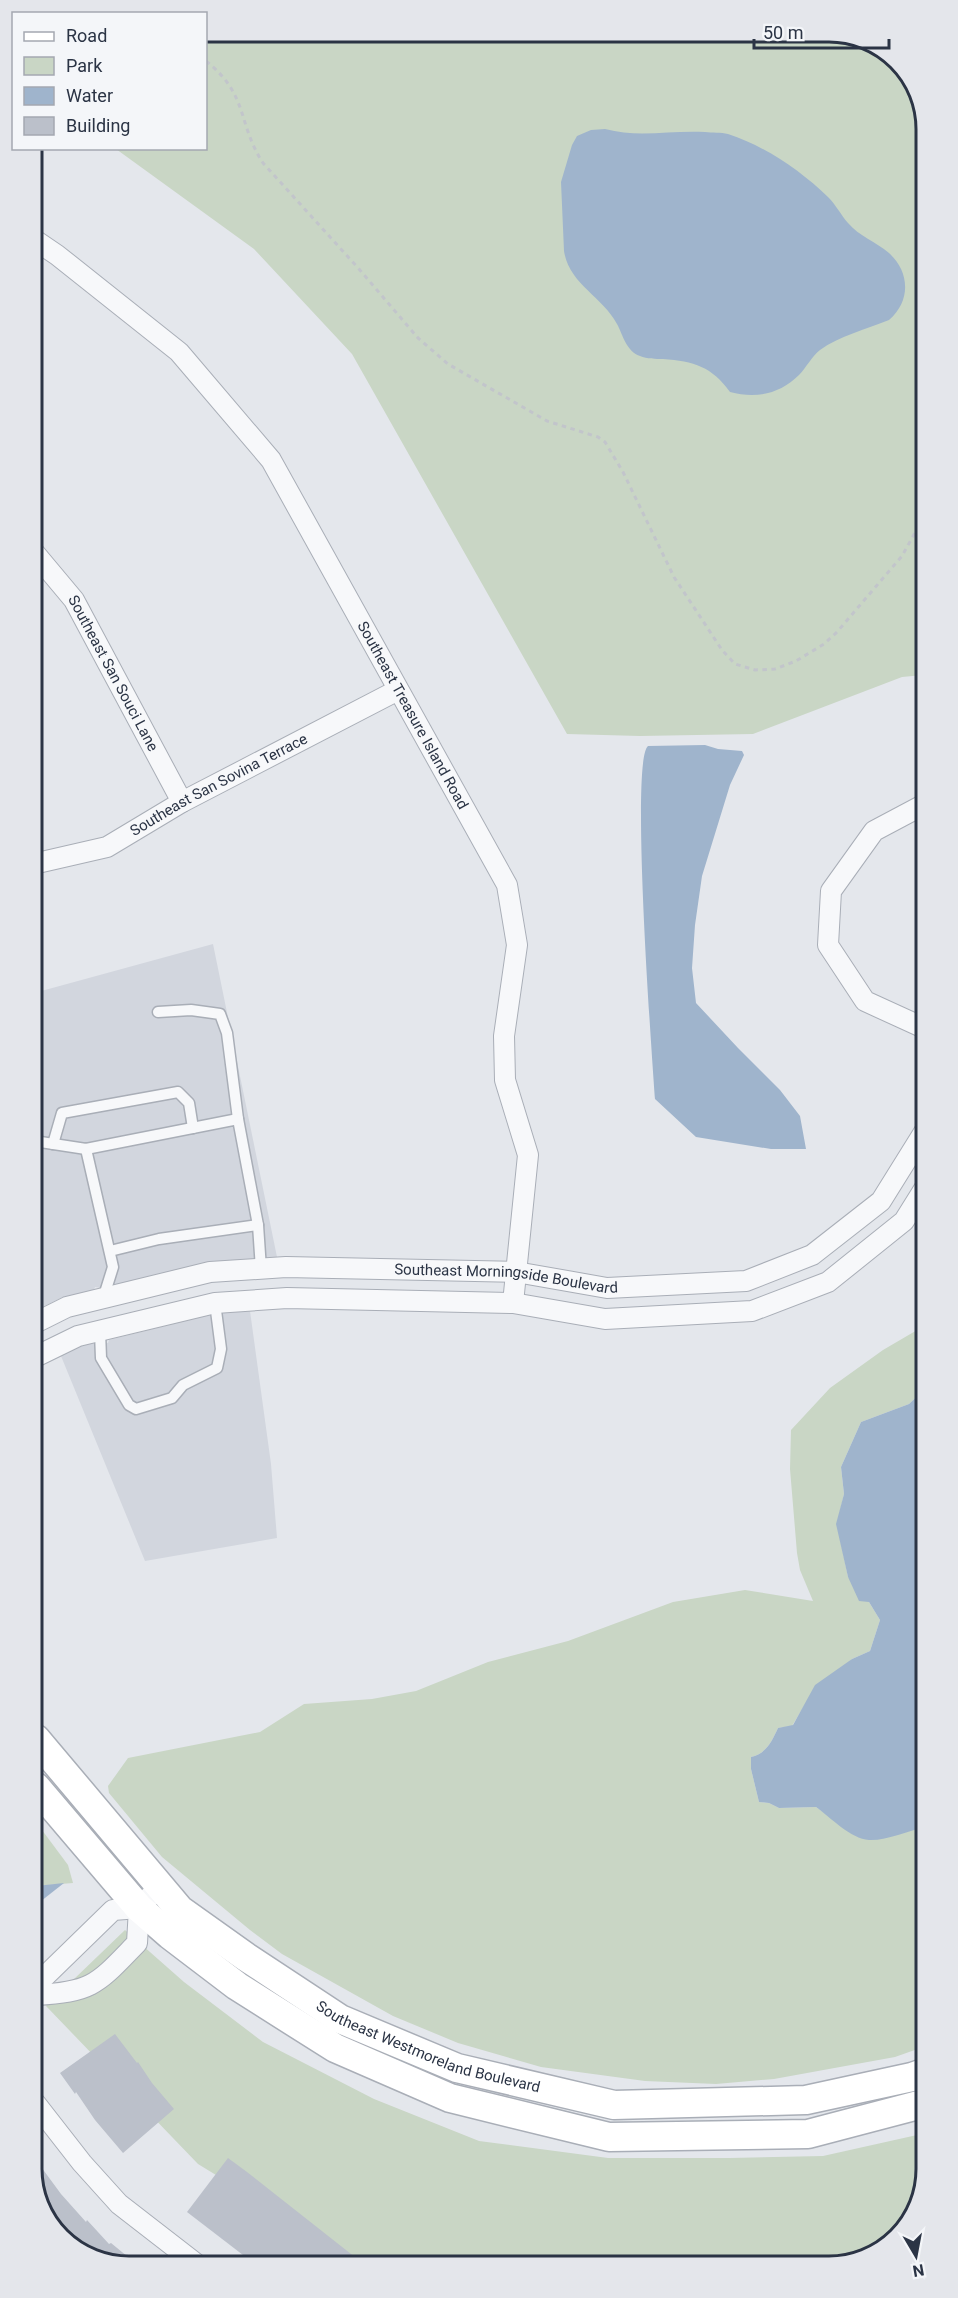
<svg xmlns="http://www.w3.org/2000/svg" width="958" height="2298" viewBox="0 0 958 2298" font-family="Roboto,sans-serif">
<rect width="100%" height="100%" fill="#e4e7ec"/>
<g fill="#d2d6de">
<polygon points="213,944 277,1257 208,1262 102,1288 95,1287 94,1290 63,1297 34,1311 34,993"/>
<polygon points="250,1311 271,1464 277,1538 145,1561 61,1356 81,1346 100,1342 108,1343 109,1340 217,1313"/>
</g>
<g fill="#c9d6c5">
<polygon points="206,32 835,32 888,52 921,98 923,675 902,677 753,734 640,736 567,734 352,354 254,249 116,149 206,148"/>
<path d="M924 1326 925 1389 909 1404 861 1422 841 1467 844 1494 837 1524 848 1577 869 1602 880 1620 870 1651 852 1659 804 1706 792 1726 778 1728C772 1741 766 1754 751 1757V1769L759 1802 769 1803 779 1808 816 1807 830 1817 899 1834 926 1826V2046L895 2057 774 2079 716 2084 645 2081 541 2067 458 2043 393 2016 282 1954 250 1930 162 1857 109 1793 108 1786 128 1758 260 1732 304 1704 372 1699 416 1691 488 1662 568 1641 673 1602 745 1590 813 1601 800 1570 797 1553 790 1469 791 1430 830 1388 883 1350Z"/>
<polygon points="36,1822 68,1865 73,1883 36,1886"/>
<polygon points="125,1930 184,1982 263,2042 374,2099 479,2141 608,2158 730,2158 823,2156 926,2133 926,2169 906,2228 860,2261 363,2265 198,2164 46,2006"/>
</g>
<g fill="#9fb4cc">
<path d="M605 129C638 138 671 130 705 132 712 133 721 132 728 134 765 146 801 171 828 197 836 205 841 215 848 223 859 236 876 242 889 253 910 272 911 301 889 320 867 329 839 336 820 350 812 356 806 368 799 375 780 394 756 399 730 392 712 367 694 361 663 359 656 359 647 359 640 356 626 351 623 335 617 324 602 296 569 284 564 251L561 182 572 145 577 136 591 130Z"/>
<path d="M705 745 718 749 742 751 744 755 730 785 702 876 695 925 692 968 696 1003 738 1048 780 1090 800 1116 806 1149H771L696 1137 655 1099C652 1057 630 760 648 746Z"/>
<path d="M925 1389 926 1826C910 1831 885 1841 869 1840 851 1839 830 1817 816 1807L779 1808 769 1803 759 1802 751 1769V1757C766 1754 772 1741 778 1728L793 1725 815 1685 852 1659 870 1651 880 1620 869 1602 859 1601 848 1577 836 1524 844 1494 841 1467 861 1422 909 1404Z"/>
<polygon points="64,1883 36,1905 36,1886"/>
</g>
<g fill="#bbc0ca">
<polygon points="115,2034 137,2063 138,2062 152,2083 174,2109 123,2153 95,2120 76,2092 75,2094 60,2073"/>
<polygon points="228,2158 247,2172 365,2265 256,2265 187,2212"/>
<polygon points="36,2160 61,2194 86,2222 87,2220 109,2244 111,2243 139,2266 123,2266 70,2246 37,2200"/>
</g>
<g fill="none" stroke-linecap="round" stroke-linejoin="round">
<g stroke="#a9aeb7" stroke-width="13">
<g id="lane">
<polyline points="158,1012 191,1010 220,1014 227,1033 238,1119"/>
<polyline points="34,1141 86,1149 238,1119 258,1225 261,1269"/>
<polyline points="53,1144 62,1113 178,1092 189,1103 193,1128"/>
<polyline points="86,1149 113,1267 103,1299"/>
<polyline points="110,1251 159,1239 258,1225"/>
<polyline points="100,1332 101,1358 129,1405 136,1409 172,1398 183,1385 217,1368 221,1349 215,1303"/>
</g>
</g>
<g stroke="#a9aeb7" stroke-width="22">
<g id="street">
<path id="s1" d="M32 238 57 255 179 352 271 460 507 885 517 945 504 1036 505 1080 528 1155 513 1303"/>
<path id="s2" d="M33 551 74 600 182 802"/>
<polyline points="923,805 874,831 831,891 828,945 865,1001 924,1028"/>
<path id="s3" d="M33 864 107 847 182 802 398 690"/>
<path id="s4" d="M35 1323 67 1307 210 1272 286 1267 516 1272 607 1288 746 1281 812 1255 881 1201 924 1132"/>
<polyline points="35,1357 78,1336 215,1303 287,1298 513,1303 605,1319 752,1311 828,1282 904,1221 924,1189"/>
<polyline points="36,1985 113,1910 139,1908 160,1886"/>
<path d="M36 1995C94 1992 98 1983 137 1943L139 1908"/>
<polyline points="36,2104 82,2163 119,2204 199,2266"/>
</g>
</g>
<g stroke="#a9aeb7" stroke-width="31">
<g id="secondary">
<path id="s5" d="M36 1739 180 1910 246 1957 340 2019 457 2068 614 2105 806 2100 912 2077 926 2072"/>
<polyline points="36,1787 139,1908 170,1935 237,1986 335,2048 450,2098 609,2137 808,2134 926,2103"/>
</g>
</g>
<path stroke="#c2c5cb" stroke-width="3" stroke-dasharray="4.5 4.5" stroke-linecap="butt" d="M206 61C249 95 237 123 263 163L359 269 418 338 448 364 547 421 598 437 605 442 623 472 674 577 722 650 735 664 755 670 775 669 796 661 824 644 837 632 902 556 922 520"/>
<use href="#lane" stroke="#f7f8fa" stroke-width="10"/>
<use href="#street" stroke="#f7f8fa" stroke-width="20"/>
<use href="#secondary" stroke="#fff" stroke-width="28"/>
</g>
<g text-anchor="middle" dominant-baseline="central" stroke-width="4.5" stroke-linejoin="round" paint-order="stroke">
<g font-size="15" fill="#2b3445" stroke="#f4f6f9">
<text stroke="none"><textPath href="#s2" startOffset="147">Southeast San Souci Lane</textPath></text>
<text stroke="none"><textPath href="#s1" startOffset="620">Southeast Treasure Island Road</textPath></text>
<text stroke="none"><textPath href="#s3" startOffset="204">Southeast San Sovina Terrace</textPath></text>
<text stroke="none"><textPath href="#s4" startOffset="480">Southeast Morningside Boulevard</textPath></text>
<text stroke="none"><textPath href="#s5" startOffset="510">Southeast Westmoreland Boulevard</textPath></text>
</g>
</g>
<path d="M0 0H958V2298H0ZM129 42H829A87 87 0 0 1 916 129V2169A87 87 0 0 1 829 2256H129A87 87 0 0 1 42 2169V129A87 87 0 0 1 129 42Z" fill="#e4e6eb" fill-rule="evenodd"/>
<path fill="none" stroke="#2b3445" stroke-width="3" d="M129 42H829A87 87 0 0 1 916 129V2169A87 87 0 0 1 829 2256H129A87 87 0 0 1 42 2169V129A87 87 0 0 1 129 42Z"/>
<rect x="12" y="12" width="195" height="138" fill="#f4f6f9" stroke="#a4a8b1" stroke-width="1.5"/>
<rect x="24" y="32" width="30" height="9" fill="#ffffff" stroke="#a4a8b1" stroke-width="1.5"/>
<text x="66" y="42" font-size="18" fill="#2b3445">Road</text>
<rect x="24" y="57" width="30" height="18" fill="#c9d6c5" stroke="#a4a8b1" stroke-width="1.5"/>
<text x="66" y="72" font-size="18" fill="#2b3445">Park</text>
<rect x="24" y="87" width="30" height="18" fill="#9fb4cc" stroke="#a4a8b1" stroke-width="1.5"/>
<text x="66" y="102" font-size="18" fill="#2b3445">Water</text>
<rect x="24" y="117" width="30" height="18" fill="#bbc0ca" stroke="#a4a8b1" stroke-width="1.5"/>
<text x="66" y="132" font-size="18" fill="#2b3445">Building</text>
<g transform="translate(916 2256) rotate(170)" stroke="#f4f6f9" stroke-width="4.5" paint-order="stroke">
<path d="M0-4.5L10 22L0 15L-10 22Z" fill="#2b3445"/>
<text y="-9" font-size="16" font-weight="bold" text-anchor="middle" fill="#2b3445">N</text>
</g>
<path d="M754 39v9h135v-9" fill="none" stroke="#2b3445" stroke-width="3"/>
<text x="763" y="39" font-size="18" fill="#2b3445" stroke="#f4f6f9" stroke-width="4.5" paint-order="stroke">50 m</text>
</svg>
